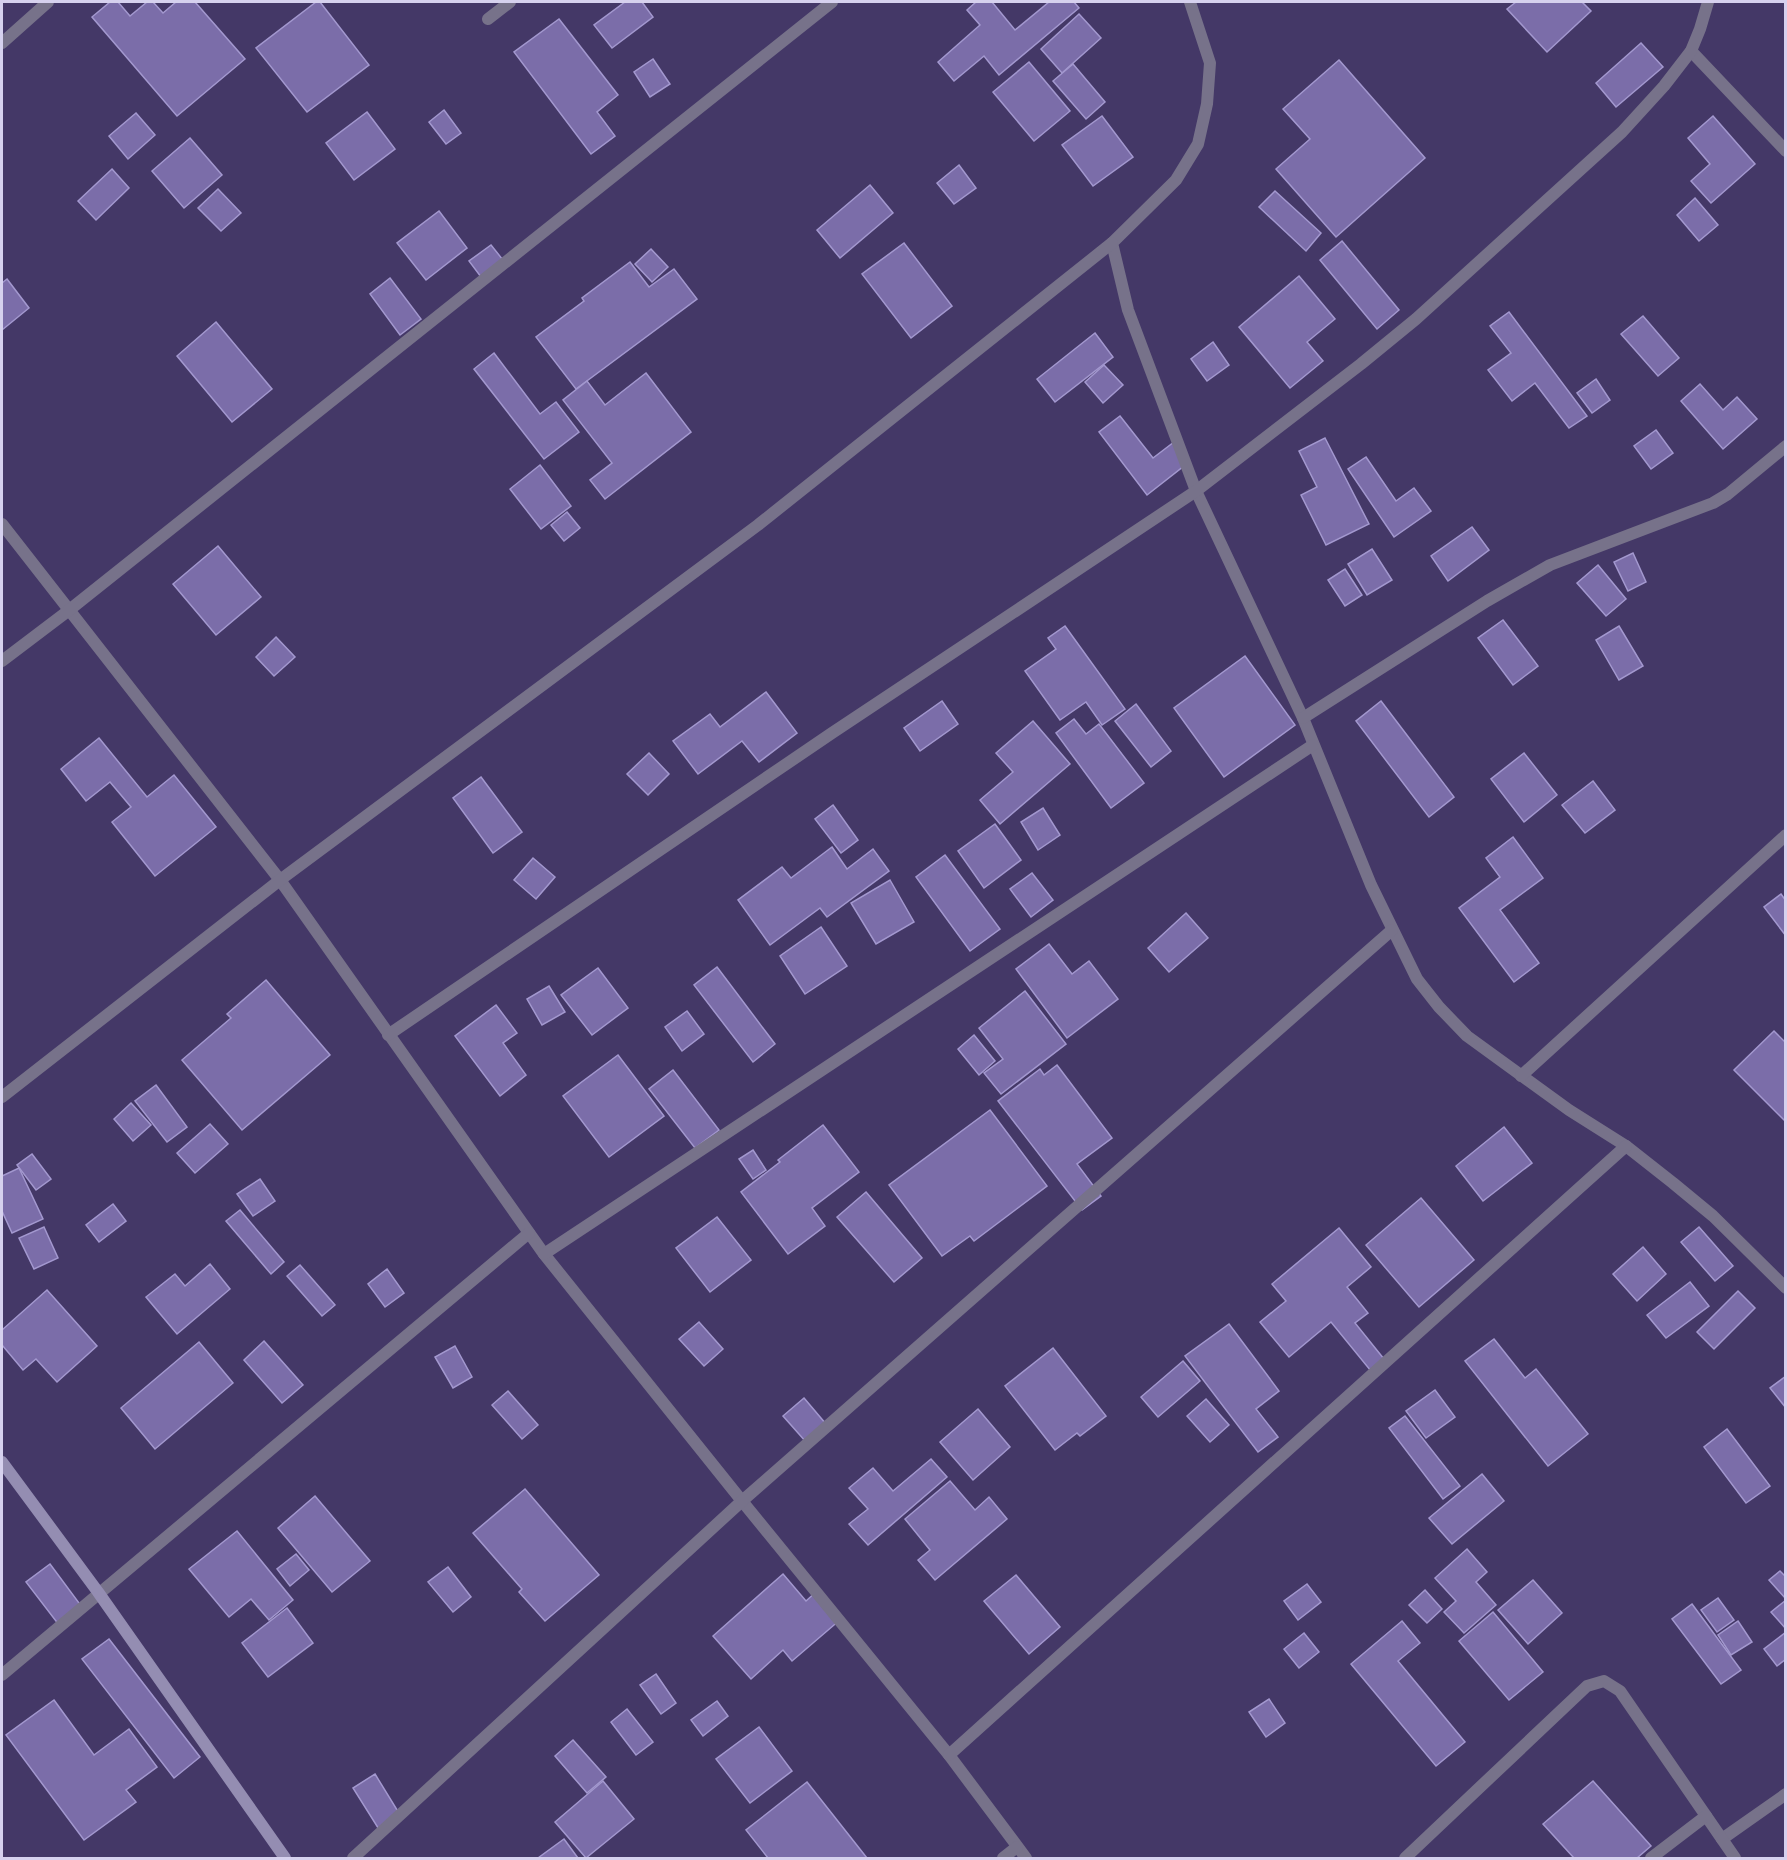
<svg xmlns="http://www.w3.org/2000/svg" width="1787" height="1860" viewBox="0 0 1787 1860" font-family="Literata,serif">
<rect width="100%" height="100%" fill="#443867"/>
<g fill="#7b6da9" stroke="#a398cf" stroke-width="1.5">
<polygon points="110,2 118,2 130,16 147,2 153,2 163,13 176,2 195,2 245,59 177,116 92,17"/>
<polygon points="316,2 320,2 369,65 307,112 256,48"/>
<polygon points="625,2 642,2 653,17 612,48 594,25"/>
<polygon points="976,2 992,2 1015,30 1049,2 1074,2 1079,8 999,75 984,56 954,81 938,62 980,25 967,10"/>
<polygon points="1516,2 1582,2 1591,11 1547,52 1507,9"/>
<polygon points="1079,14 1101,38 1062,73 1041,49"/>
<polygon points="559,19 618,95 597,112 615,136 591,154 514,52"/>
<polygon points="1641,43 1663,67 1616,107 1596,83"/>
<polygon points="653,59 670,84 650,97 634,72"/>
<polygon points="1339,60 1425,158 1336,237 1276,169 1310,139 1283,109"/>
<polygon points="1029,62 1070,111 1034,141 993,92"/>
<polygon points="1073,64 1105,102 1086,119 1053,81"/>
<polygon points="444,110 461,133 446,144 429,122"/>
<polygon points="367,112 395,149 354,180 326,143"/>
<polygon points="136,113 155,135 128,159 109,136"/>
<polygon points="1102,116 1133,157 1093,186 1062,145"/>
<polygon points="1713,116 1755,164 1711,203 1691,181 1710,164 1688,138"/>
<polygon points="190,138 222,175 184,208 152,171"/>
<polygon points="959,165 976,188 954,204 937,183"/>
<polygon points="112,169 129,188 96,220 78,201"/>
<polygon points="870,185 893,213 840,258 817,230"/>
<polygon points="218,189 241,213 221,231 198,208"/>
<polygon points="1275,191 1321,233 1306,251 1259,207"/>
<polygon points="1695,198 1718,225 1699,241 1677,215"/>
<polygon points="439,211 467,248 426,280 397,243"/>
<polygon points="1342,241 1399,310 1377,329 1320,260"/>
<polygon points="904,243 952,306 911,338 862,274"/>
<polygon points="491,245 503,260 481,277 469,261"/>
<polygon points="651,249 668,267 652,282 635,264"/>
<polygon points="630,262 649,287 674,269 697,299 576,389 536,337 584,301 582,298"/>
<polygon points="1299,276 1335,319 1307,342 1323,361 1290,388 1239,327"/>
<polygon points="390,278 421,319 400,335 370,294"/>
<polygon points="7,279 29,308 2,330 2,283"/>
<polygon points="1509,312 1587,416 1569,428 1535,383 1512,401 1488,370 1511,353 1490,326"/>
<polygon points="1643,316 1679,358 1658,376 1621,334"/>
<polygon points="216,322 272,389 232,422 177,356"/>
<polygon points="1095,333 1113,357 1055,402 1037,379"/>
<polygon points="1213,342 1229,365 1207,381 1191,359"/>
<polygon points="494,353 540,414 556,402 579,432 544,459 474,369"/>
<polygon points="1104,365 1123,385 1103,403 1085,382"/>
<polygon points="646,373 691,432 605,499 590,480 612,463 563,400 587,381 605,405"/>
<polygon points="1596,379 1610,400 1592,413 1577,393"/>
<polygon points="1700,384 1723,410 1737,397 1757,419 1723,449 1681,401"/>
<polygon points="1120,416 1153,458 1174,442 1189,462 1147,495 1099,432"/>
<polygon points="1656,430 1673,453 1651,469 1634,446"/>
<polygon points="1325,438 1369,524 1326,545 1301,495 1317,487 1299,451"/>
<polygon points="1366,457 1396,501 1414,488 1431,511 1394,537 1348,469"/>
<polygon points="540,465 571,506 541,529 510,489"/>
<polygon points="567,512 580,528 564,541 551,525"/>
<polygon points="1472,527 1489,550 1448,581 1431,556"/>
<polygon points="218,546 261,597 216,635 173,584"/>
<polygon points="1372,549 1392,580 1367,595 1348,564"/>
<polygon points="1633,553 1646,582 1628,591 1614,562"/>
<polygon points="1598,565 1626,599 1606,616 1577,583"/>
<polygon points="1345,569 1362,595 1345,606 1328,580"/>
<polygon points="1503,620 1538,666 1513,685 1478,638"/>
<polygon points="1065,626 1125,709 1102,725 1086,702 1060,720 1025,671 1056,649 1048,638"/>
<polygon points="1619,626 1643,666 1619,680 1596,640"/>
<polygon points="276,637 295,657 274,676 256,657"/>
<polygon points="1245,656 1295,725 1224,777 1174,708"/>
<polygon points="766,692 797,733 759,762 742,741 698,774 673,741 710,714 720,727"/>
<polygon points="942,701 958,724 920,751 904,728"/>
<polygon points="1381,701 1454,797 1429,817 1356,721"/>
<polygon points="1136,704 1171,751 1151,767 1115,721"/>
<polygon points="1074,719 1086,734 1099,724 1144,783 1111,808 1056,733"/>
<polygon points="1033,721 1070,764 1000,824 980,800 1013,772 996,753"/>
<polygon points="99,738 147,797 174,775 216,827 155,876 112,822 131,807 110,782 86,801 61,769"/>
<polygon points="649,753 669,774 648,795 627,774"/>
<polygon points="1524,753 1557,795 1524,822 1491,779"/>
<polygon points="481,777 522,832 493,853 453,798"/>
<polygon points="1593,781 1615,810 1585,833 1562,805"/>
<polygon points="833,805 858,840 841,853 815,819"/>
<polygon points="1043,808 1060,835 1038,850 1021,822"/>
<polygon points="995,824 1021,860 984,888 958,851"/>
<polygon points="1513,837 1543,878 1500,910 1539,963 1514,982 1459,908 1500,877 1486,858"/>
<polygon points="832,847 847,869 873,849 889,871 827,917 820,908 770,945 738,900 782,867 791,878"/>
<polygon points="945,855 1000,929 970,951 916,877"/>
<polygon points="533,858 555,877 536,899 514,880"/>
<polygon points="1032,873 1053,900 1031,917 1010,889"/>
<polygon points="890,880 914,922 876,944 851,903"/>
<polygon points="1781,894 1786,901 1786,936 1764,907"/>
<polygon points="1186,913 1208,938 1169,972 1148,948"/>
<polygon points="821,927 847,966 805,994 780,956"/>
<polygon points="1049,944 1072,974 1089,961 1118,999 1067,1038 1016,969"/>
<polygon points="717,967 775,1044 753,1062 694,985"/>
<polygon points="598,968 628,1008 592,1035 561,995"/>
<polygon points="266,980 330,1055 242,1130 182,1060 231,1018 227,1014"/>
<polygon points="549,986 565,1012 542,1025 527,999"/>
<polygon points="1025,991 1066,1044 1001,1094 984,1073 1003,1059 979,1028"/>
<polygon points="496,1005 517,1033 503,1043 526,1075 500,1096 455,1036"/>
<polygon points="687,1011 704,1034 682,1051 665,1027"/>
<polygon points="1774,1031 1786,1043 1786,1122 1734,1070"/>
<polygon points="974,1035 995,1061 979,1075 958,1049"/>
<polygon points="618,1055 664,1116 609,1157 563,1096"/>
<polygon points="1057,1065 1112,1138 1077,1164 1101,1196 1082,1210 998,1101 1040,1069 1044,1075"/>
<polygon points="673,1070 719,1130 695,1148 649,1089"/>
<polygon points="156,1085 187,1127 167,1142 135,1101"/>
<polygon points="131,1103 151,1125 133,1141 114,1119"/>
<polygon points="990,1110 1047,1186 974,1241 970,1236 942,1256 889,1185"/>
<polygon points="210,1124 228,1144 195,1173 177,1153"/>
<polygon points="823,1125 859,1172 812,1208 825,1226 788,1254 741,1192 780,1162 778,1160"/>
<polygon points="1504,1127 1532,1163 1483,1201 1456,1166"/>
<polygon points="753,1150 766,1170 753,1179 739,1159"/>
<polygon points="32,1154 51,1179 36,1190 17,1165"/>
<polygon points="19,1168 43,1219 12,1233 2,1211 2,1176"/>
<polygon points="260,1179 275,1201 253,1216 237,1194"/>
<polygon points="866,1192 922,1258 894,1282 837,1217"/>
<polygon points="1421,1198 1474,1260 1419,1307 1366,1245"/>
<polygon points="113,1204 126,1221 99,1242 86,1225"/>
<polygon points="240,1210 284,1262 271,1274 226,1221"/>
<polygon points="717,1217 751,1260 710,1292 676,1248"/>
<polygon points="44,1227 58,1258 34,1269 19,1238"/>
<polygon points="1699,1227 1733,1266 1715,1281 1681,1242"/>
<polygon points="1339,1228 1371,1267 1347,1287 1368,1313 1355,1323 1388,1364 1375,1376 1331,1322 1289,1357 1260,1322 1286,1301 1272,1284"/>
<polygon points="1643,1247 1666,1274 1637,1301 1613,1274"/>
<polygon points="210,1264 230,1289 177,1334 146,1297 175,1274 185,1286"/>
<polygon points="300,1265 335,1305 322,1316 287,1276"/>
<polygon points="387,1269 404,1293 385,1307 368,1284"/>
<polygon points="1690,1282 1709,1306 1666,1338 1647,1315"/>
<polygon points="47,1290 97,1346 57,1382 36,1359 23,1370 2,1345 2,1330"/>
<polygon points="1738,1291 1755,1308 1714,1349 1697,1332"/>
<polygon points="699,1322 723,1349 704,1366 679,1339"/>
<polygon points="1229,1324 1279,1391 1256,1409 1278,1437 1258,1452 1185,1356"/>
<polygon points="1494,1339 1525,1378 1536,1369 1588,1434 1548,1466 1465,1361"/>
<polygon points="264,1341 303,1385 282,1403 244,1360"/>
<polygon points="199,1342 233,1383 155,1449 121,1408"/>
<polygon points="455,1346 472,1377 453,1388 435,1357"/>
<polygon points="1053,1348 1106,1416 1080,1436 1077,1433 1055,1450 1005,1386"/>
<polygon points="1183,1361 1200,1381 1158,1417 1141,1397"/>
<polygon points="1786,1376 1786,1408 1770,1388"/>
<polygon points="1435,1390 1455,1417 1426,1438 1406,1411"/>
<polygon points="508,1391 538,1425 522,1439 492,1405"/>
<polygon points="804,1398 826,1424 806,1442 783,1416"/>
<polygon points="1206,1399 1229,1425 1210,1442 1187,1416"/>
<polygon points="978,1409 1010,1447 973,1480 940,1442"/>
<polygon points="1405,1416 1460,1486 1443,1499 1389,1428"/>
<polygon points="1727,1429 1770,1486 1746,1503 1704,1447"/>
<polygon points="931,1459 947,1477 868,1545 849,1524 868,1509 849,1488 873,1468 893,1491"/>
<polygon points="1482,1474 1504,1501 1452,1544 1429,1518"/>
<polygon points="950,1481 975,1510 989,1497 1007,1519 935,1580 918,1560 930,1550 905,1519"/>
<polygon points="525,1489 599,1575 545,1621 519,1592 522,1589 473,1533"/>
<polygon points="315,1496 370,1561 332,1592 278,1528"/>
<polygon points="237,1531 293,1600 269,1620 251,1599 229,1617 189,1569"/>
<polygon points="1467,1549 1487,1572 1476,1582 1496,1605 1464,1633 1444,1612 1456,1601 1435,1578"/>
<polygon points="296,1554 309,1570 290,1586 277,1569"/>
<polygon points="50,1564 82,1607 59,1625 26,1582"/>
<polygon points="448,1567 471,1597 453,1612 428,1582"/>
<polygon points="1780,1571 1786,1577 1786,1599 1769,1580"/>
<polygon points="783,1574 806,1601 817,1591 841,1619 792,1661 783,1650 751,1679 713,1636"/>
<polygon points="1016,1575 1060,1627 1029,1654 984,1601"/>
<polygon points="1533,1580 1562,1613 1528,1644 1498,1610"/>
<polygon points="1307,1584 1321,1602 1298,1620 1284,1601"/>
<polygon points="1425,1590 1442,1609 1427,1623 1409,1605"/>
<polygon points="1718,1598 1734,1620 1717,1632 1701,1610"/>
<polygon points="1786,1600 1786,1629 1771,1612"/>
<polygon points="1692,1604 1741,1670 1721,1684 1672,1619"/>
<polygon points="287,1608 313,1643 268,1677 242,1643"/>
<polygon points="1493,1612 1543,1672 1509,1700 1459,1641"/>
<polygon points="1402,1621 1420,1643 1398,1661 1465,1742 1436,1766 1351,1664"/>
<polygon points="1738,1621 1752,1642 1731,1655 1718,1635"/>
<polygon points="1786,1632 1786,1659 1777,1666 1764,1649"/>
<polygon points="1304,1633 1319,1652 1299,1668 1284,1649"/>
<polygon points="109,1639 200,1757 174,1778 82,1659"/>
<polygon points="656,1674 676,1703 661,1714 640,1685"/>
<polygon points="1269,1699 1285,1723 1266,1737 1249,1712"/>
<polygon points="54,1700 94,1755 129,1729 157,1767 126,1790 136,1802 84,1840 6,1735"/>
<polygon points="717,1701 728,1716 703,1736 691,1720"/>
<polygon points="627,1709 653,1742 636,1755 611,1722"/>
<polygon points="759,1727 792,1771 750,1803 716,1759"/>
<polygon points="573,1740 606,1777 587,1793 555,1756"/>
<polygon points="375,1774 402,1818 380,1831 353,1788"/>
<polygon points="603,1781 634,1819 586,1858 555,1822"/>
<polygon points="1593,1781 1651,1846 1637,1858 1574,1858 1543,1824"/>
<polygon points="807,1782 867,1858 768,1858 746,1830"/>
<polygon points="564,1839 578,1858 538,1858"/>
</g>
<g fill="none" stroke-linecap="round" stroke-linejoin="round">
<g stroke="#77728a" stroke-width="12">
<polyline points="1190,2 1210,63 1207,104 1198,144 1176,180 1112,243 1128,310 1196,491 1303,718 1371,885 1417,979 1439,1007 1467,1036 1569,1110 1626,1146 1673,1183 1713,1216 1786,1288"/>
<polyline points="488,19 510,2"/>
<polyline points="2,43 48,2"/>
<polyline points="1691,51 1786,151"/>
<polyline points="2,524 280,880 544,1254 742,1501 949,1755 1026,1858"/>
<polyline points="2,661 68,611 832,2"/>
<polyline points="1303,718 1487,601 1550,565 1713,503 1728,494 1786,446"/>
<polyline points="388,1035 832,733 1196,491 1361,364 1416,319 1622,132 1664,86 1691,51 1700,29 1708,2"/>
<polyline points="1521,1076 1786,835"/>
<polyline points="2,1097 280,880 758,525 1112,243"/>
<polyline points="544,1254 1313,745"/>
<polyline points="2,1675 529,1233"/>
<polyline points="949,1755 1626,1146"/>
<polyline points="1722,1839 1786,1794"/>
<polyline points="353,1858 742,1501 1392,930"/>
<polyline points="1003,1858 1017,1847"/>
<polyline points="1405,1858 1587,1686 1604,1681 1620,1691 1735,1858"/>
<polyline points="1651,1858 1706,1816"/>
</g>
<polyline stroke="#948db2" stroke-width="12" points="2,1462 98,1592 285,1858"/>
</g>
<rect width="1787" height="1860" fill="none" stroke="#d6d1ee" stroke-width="6"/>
</svg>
